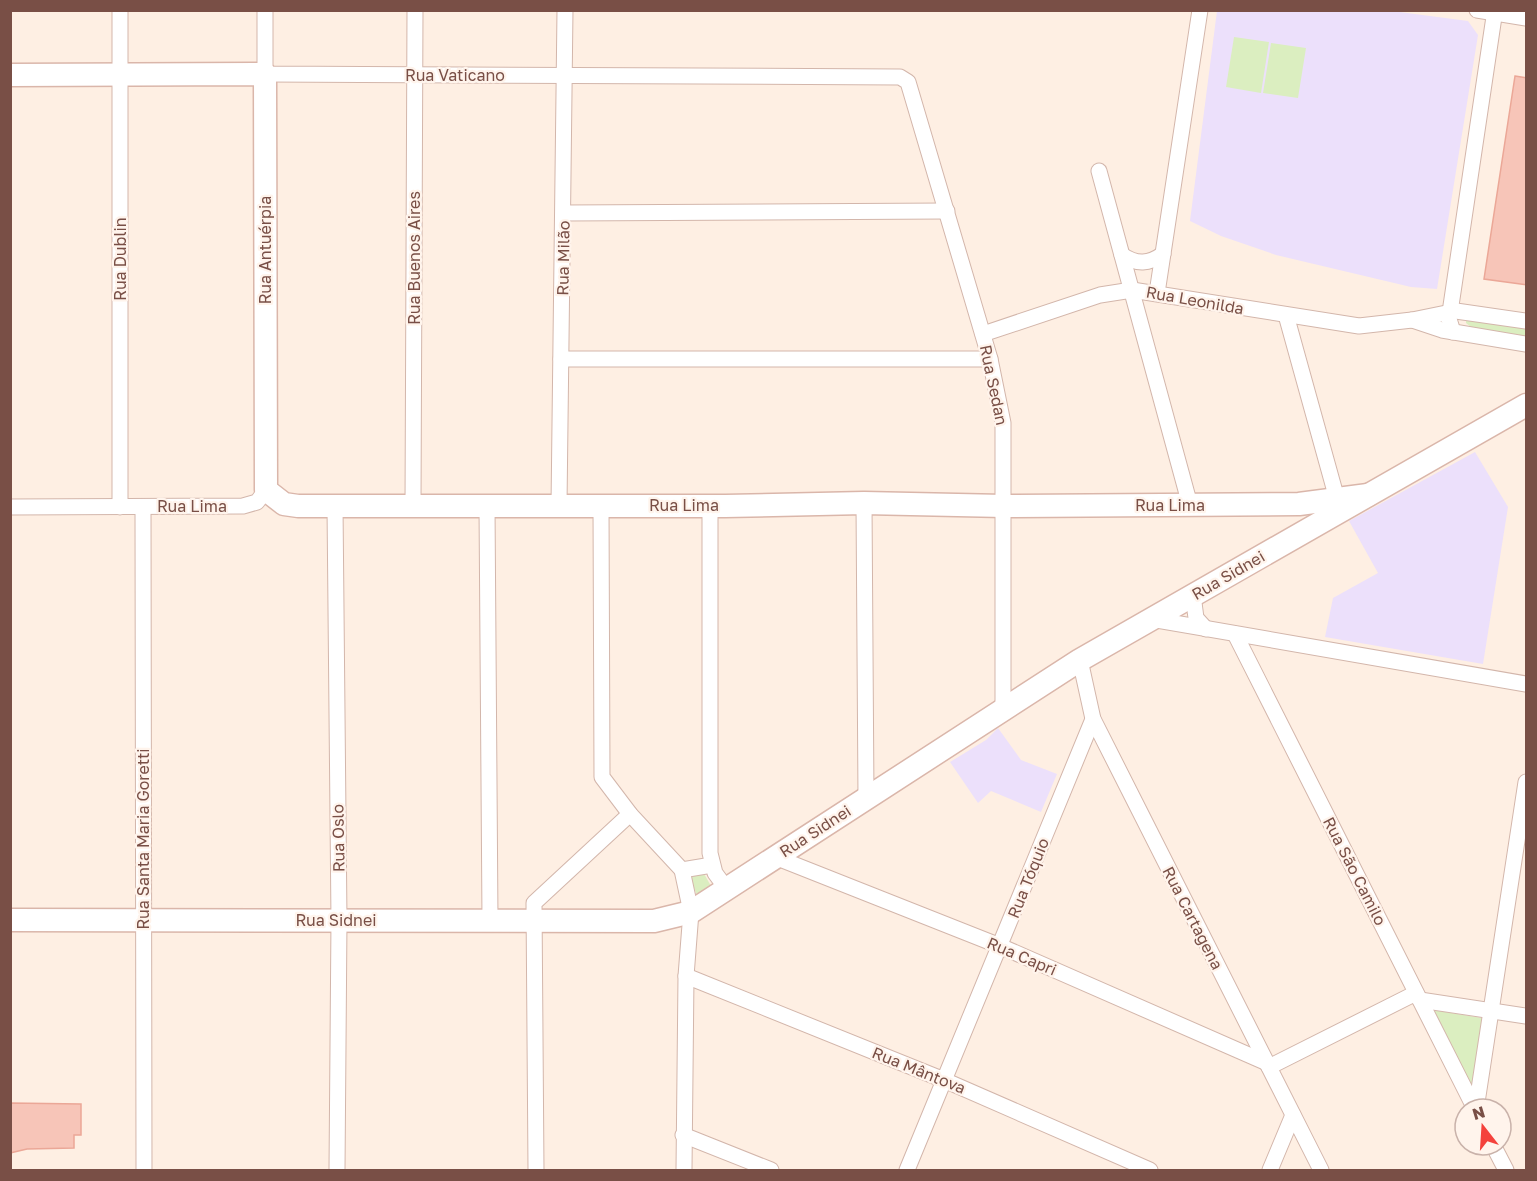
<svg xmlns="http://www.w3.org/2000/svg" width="1537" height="1181" viewBox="0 0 1537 1181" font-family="'Golos Text',sans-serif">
<rect width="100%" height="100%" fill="#feefe3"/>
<g fill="#ece0fb">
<polygon points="1217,11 1392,11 1468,21 1478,35 1437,289 1411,287 1276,255 1221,236 1190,221"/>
<polygon points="1475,452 1508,507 1483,664 1325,637 1333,598 1378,573 1349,521"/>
<polygon points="998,728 1021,760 1057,774 1041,812 991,791 978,803 950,762 986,740"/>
</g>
<g fill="#dbeec0">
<polygon points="1234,37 1269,42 1261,93 1226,87"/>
<polygon points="1271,43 1306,48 1298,98 1263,93"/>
<polygon points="1466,319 1526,329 1526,336 1471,327 1466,323"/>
<polygon points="703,872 711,886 697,895 689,876"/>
<polygon points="1433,1010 1482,1018 1472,1087"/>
</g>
<g fill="#f7c5b8" stroke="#eba797" stroke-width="1.5">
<polygon points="1515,76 1527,78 1527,285 1484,279"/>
<polygon points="10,1103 81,1104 81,1135 74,1135 74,1148 27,1149 10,1153"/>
</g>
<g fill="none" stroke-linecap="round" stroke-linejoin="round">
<g stroke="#d3b6ab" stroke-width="17">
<g id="street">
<polyline points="265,10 265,74 900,77 908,82 990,359 1003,423 1003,710"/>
<polyline points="1477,10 1526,18"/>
<polyline points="1099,171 1190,505"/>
<polyline points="564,213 947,211"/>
<path d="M1122 255C1137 265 1149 264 1163 254"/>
<polyline points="1157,293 1200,10"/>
<polyline points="1286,315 1337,499"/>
<polyline points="1412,320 1442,330 1526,344"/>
<polyline points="1453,332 1449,319 1495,10"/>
<polyline points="983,334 1100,295 1132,290 1359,326 1412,320 1456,311 1526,321"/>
<polyline points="561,359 990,359"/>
<polyline points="864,503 866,798"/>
<polyline points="601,505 602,777 630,814 682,870 691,912 686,976 684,1170"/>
<polyline points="335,506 339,920 337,1170"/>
<polyline points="413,506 415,10"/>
<polyline points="487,506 490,920"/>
<polyline points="559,506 565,10"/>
<polyline points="710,506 710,853 715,873 726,888"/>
<polyline points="10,507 243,506 257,502 266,490"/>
<polyline points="120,507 120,10"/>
<polyline points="143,507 144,1170"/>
<polyline points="1193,595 1196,618 1206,629"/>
<polyline points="1151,619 1526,684"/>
<polyline points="1235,634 1475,1109"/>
<polyline points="1080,660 1093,719 1321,1170"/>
<polyline points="775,857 1000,946 1267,1063"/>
<polyline points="682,870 712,865"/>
<polyline points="686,976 944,1080 1150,1170"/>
<polyline points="1420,1000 1526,1016"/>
<polyline points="1269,1067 1416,993"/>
<polyline points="1476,1109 1526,782"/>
<polyline points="683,1135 771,1170"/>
<polyline points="1493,1145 1506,1170"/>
<polyline points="536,1170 534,903 630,814"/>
<polyline points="907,1170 1093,719"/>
<polyline points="1270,1170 1293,1115"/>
</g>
</g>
<g stroke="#dab6aa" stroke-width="25">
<g id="secondary">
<polyline points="10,75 265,74 266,490 284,504 298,506 725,506 864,503 1004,506 1299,504 1368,495"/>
<polyline points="10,920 654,921 691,912 1080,660 1526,405"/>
</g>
</g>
<use href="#street" stroke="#fff" stroke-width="15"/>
<use href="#secondary" stroke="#fff" stroke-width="22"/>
</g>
<g text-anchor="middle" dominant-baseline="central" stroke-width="4.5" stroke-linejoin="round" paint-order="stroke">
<g font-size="16" fill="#794f46" stroke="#fff4ec">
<text x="455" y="75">Rua Vaticano</text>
<text transform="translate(265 250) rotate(-90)">Rua Antuérpia</text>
<text transform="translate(414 258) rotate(-90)">Rua Buenos Aires</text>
<text transform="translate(563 258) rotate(-89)">Rua Milão</text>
<text transform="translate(120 259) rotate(-90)">Rua Dublin</text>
<text transform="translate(1195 300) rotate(10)">Rua Leonilda</text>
<text transform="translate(994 385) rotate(78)">Rua Sedan</text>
<text x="684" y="505">Rua Lima</text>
<text x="1170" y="505">Rua Lima</text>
<text x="192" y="506">Rua Lima</text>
<text transform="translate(1228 575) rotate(-30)">Rua Sidnei</text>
<text transform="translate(815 831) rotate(-33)">Rua Sidnei</text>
<text transform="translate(338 838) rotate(-91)">Rua Oslo</text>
<text transform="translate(143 839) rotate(-90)">Rua Santa Maria Goretti</text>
<text transform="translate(1355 871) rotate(63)">Rua São Camilo</text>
<text transform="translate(1028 878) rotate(-68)">Rua Tóquio</text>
<text transform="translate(1193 918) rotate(63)">Rua Cartagena</text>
<text x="336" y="920">Rua Sidnei</text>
<text transform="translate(1022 956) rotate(23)">Rua Capri</text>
<text transform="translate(919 1070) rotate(22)">Rua Mântova</text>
</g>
</g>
<rect width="1537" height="1181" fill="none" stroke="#794f46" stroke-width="24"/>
<g transform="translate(1483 1127) rotate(343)"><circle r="28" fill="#fff4ec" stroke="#c9b2aa" stroke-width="1.5"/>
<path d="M0-4.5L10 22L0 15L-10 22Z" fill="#f4423c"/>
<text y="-9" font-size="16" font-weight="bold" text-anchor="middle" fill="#794f46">N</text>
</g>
</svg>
